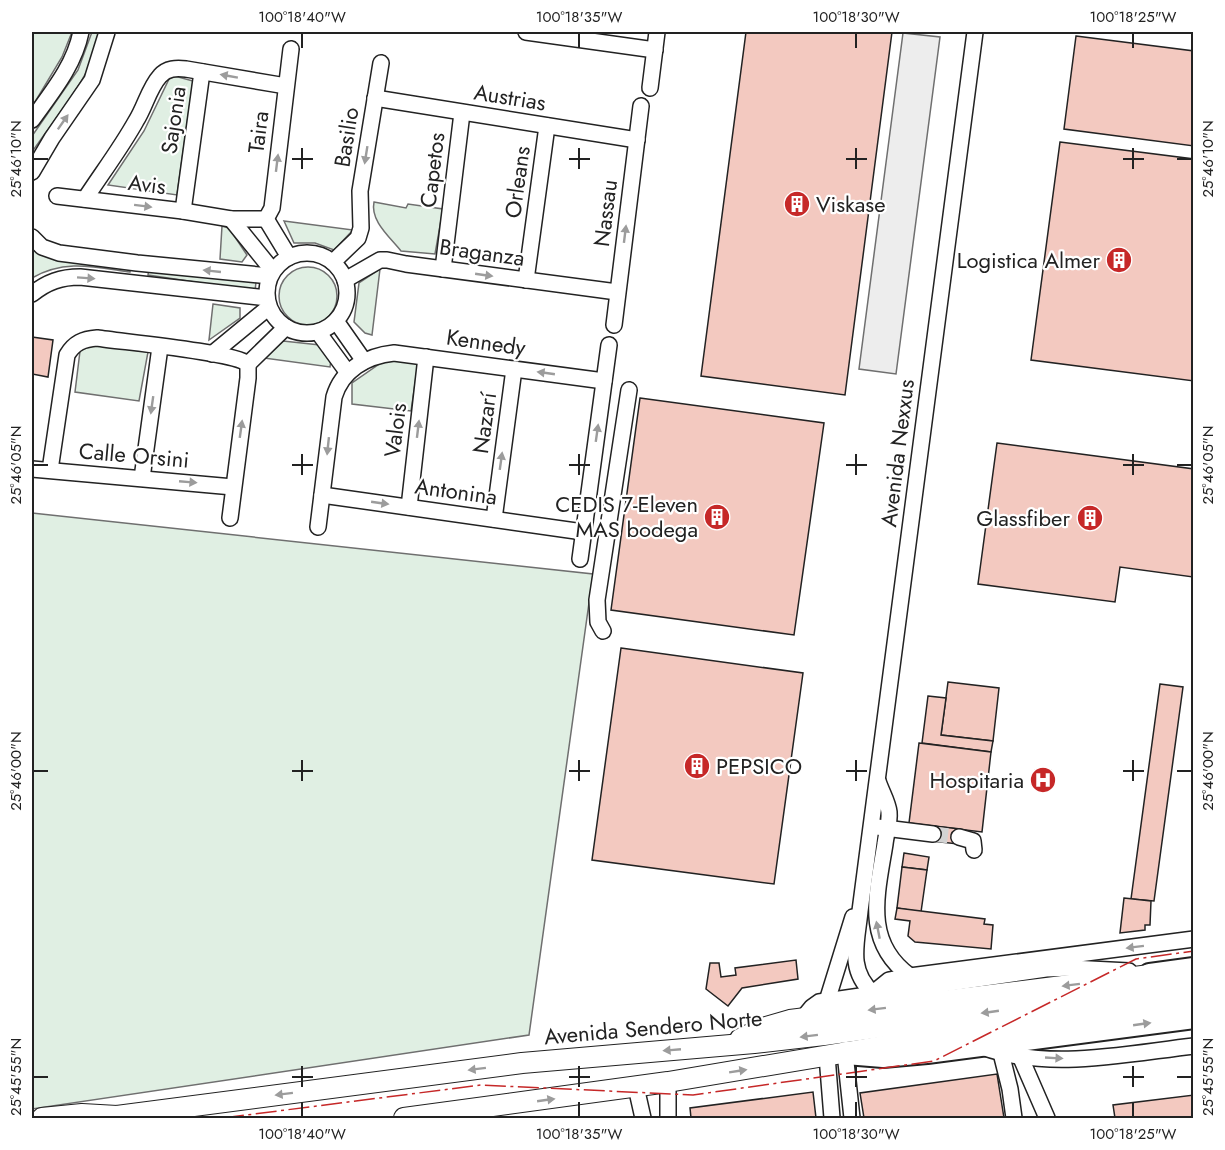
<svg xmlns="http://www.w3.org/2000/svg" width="1225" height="1150" viewBox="0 0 1225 1150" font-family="Jost,sans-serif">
<rect width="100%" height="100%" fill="#fff"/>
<g fill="#e0efe3" stroke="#6f6f6f" stroke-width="1.5">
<polygon points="32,32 72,32 62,57 32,107"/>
<path d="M92 32H102C95 72 55 118 32 152V136L78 70Z"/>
<polygon points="171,75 193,81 177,195 108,185 144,131"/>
<path d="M374 202 406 208 408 204 443 209 435 254 401 251C390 237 370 221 374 202Z"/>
<polygon points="284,221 353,230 334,250 315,243 294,243"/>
<polygon points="222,226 229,228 247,255 242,262 220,259"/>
<path d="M32 240 131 265 130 272C94 267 65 259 32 278Z"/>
<circle cx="308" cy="296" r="29"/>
<polygon points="149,268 256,282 255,291 148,275"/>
<polygon points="380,269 372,335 365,333 354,322 359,283"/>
<polygon points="213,304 240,308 240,318 209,340"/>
<polygon points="283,341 320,345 331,359 330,367 264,358"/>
<polygon points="81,343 148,352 139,401 75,392"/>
<polygon points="388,358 418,363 411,411 352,404 352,383"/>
<polygon points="32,513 593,574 529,1035 32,1109"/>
</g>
<polygon fill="#ededed" stroke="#6f6f6f" stroke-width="1.5" points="903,33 940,37 896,374 859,369"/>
<g fill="#f3c9c0" stroke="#222" stroke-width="1.5">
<polygon points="746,32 892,32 845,395 701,376"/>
<polygon points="1076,36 1194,51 1194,146 1064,129"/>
<polygon points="1060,142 1194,159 1194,381 1031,360"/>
<polygon points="32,337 53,340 48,377 32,374"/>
<polygon points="640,398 824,423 794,635 611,610"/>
<polygon points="997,443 1194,469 1193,577 1120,567 1115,602 978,584"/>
<polygon points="621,648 803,673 774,884 592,860"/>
<polygon points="948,682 999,688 993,741 941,735"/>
<polygon points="1160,684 1183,687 1154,901 1131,899"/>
<polygon points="928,696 946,698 941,735 993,741 991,752 922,743"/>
<polygon points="919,743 991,752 982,832 909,823"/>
<polygon points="934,826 960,829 958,844 932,841"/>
<polygon points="904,853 929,857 927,870 902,867"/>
<polygon points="902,867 927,870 921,912 897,908"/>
<polygon points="1124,898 1151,901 1150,925 1145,925 1145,930 1120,933"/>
<polygon points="897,908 985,919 984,924 993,925 991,949 915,942 908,936 910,921 895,919"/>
<polygon points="796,960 798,979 742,988 728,1006 706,989 710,963 719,963 721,977 736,975 735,968"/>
<polygon points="997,1074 1004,1118 864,1118 860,1093"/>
<polygon points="813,1092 816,1118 691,1118 690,1108"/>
<polygon points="1194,1095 1194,1118 1115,1118 1113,1105"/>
</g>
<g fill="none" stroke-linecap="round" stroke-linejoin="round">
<polyline stroke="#d3d3d3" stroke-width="15" stroke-dasharray="15 8" stroke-linecap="butt" points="933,834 959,837"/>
<g stroke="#222" stroke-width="18">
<g id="minor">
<polyline points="526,32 655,50"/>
<path d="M975 32 860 911C857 942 847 970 873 993L889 980 910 976 1194 939"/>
<polyline points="650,88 657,32"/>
<polyline points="375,98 637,140"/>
<path d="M32 120C52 92 74 66 81 32"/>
<polyline points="32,172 52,138 92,80 107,32"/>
<polyline points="57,196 183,211 231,219 266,219"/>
<path d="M85 199C102 173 121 148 136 121 145 107 149 88 160 76 167 68 176 68 186 69L286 86"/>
<polyline points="183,211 202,72"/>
<polyline points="231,219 273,271"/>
<polyline points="266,219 272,208 291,49"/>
<polyline points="266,219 289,257"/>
<polyline points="32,237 42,247 59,253 137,263 270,276"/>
<circle cx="307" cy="293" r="40"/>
<polyline points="333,262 358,238 361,228 360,191 381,63"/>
<polyline points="443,269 462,113"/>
<polyline points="345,280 380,260 387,260 406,264 617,292"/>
<polyline points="526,280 547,126"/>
<path d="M32 294C47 282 61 277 80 277L267 298"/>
<polyline points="336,321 364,361"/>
<polyline points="614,325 641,106"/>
<polyline points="318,332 348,373"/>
<polyline points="212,354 269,307"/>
<polyline points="248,364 286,327"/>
<polyline points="32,469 233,487"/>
<path d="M50 470 67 355C74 343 83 339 97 338 123 342 233 352 248 364"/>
<polyline points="142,478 160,347"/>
<polyline points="322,495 583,532"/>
<polyline points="409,507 426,357"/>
<polyline points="230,518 248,378 248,364"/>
<polyline points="494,519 514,369"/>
<path d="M318 527 334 397C342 370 366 356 394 353L604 381"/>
<polyline points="580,559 609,345"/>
<polyline points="603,631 598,622 597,600 629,390"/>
<path d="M878 781C881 791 888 802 889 812 890 822 886 835 885 844 877 894 863 942 910 976"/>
<polyline points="877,827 933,834"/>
<polyline points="959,837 973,841 974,850"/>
<polyline points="827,1001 853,917"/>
<polyline points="803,1018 812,1007 819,1002 1046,969 1071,968 1129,971"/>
<polyline points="999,1045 1010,1089 1014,1118"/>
<path d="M982 1047C1049 1071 1124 1054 1194 1046"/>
<polyline points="1017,1049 1047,1118"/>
<polyline points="845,1053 852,1118"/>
<polyline points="827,1056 832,1118"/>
<polyline points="636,1087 643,1118"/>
<polyline points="668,1118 668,1082"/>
</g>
</g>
<g stroke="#222" stroke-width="22">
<g id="major">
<polyline points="740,1039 763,1028 790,1020 1150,975"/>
<polyline points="42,1118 82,1114 117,1116 522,1063 754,1043 824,1035 1194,983"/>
<polyline points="404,1118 668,1082 1087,1012 1194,997"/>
</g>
</g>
<g stroke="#222" stroke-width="26">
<g id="highway">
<polyline points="1150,975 1194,969"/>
<polyline points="846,1053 883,1056 927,1052 1194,1017"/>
</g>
</g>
<use href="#minor" stroke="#fff" stroke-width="15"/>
<use href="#major" stroke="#fff" stroke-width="20"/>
<use href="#highway" stroke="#fff" stroke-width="22"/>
<polyline stroke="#c62828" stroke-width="1.5" stroke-dasharray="21 4.5 3 4.5" stroke-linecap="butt" points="223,1118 481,1085 693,1095 934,1061 1136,959 1194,951"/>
</g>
<defs><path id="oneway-solid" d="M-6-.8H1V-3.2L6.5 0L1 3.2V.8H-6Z" transform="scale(1.5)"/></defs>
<g fill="#9c9c9c">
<use href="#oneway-solid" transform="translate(229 76) rotate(-170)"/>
<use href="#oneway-solid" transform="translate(63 122) rotate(-55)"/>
<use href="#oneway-solid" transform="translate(366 155) rotate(99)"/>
<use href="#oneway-solid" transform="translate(277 163) rotate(-83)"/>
<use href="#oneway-solid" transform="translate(143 206) rotate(7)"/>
<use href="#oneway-solid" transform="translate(625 234) rotate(-83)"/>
<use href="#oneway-solid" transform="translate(212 271) rotate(-174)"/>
<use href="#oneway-solid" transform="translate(484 275) rotate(8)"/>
<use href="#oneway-solid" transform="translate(86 278) rotate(4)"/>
<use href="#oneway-solid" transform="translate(546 373) rotate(-172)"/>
<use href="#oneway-solid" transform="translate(152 405) rotate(98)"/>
<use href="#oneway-solid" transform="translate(241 429) rotate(-82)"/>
<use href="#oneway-solid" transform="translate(418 429) rotate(-83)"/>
<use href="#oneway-solid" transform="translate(597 433) rotate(-82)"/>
<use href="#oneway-solid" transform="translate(328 446) rotate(96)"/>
<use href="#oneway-solid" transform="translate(501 461) rotate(-82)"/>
<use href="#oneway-solid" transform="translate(188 482) rotate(5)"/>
<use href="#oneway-solid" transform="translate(380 503) rotate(8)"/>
<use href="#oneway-solid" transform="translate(878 930) rotate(-101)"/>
<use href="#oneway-solid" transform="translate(1135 947) rotate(173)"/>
<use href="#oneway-solid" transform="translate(1071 985) rotate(173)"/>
<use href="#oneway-solid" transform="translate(877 1009) rotate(173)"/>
<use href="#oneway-solid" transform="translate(990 1012) rotate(172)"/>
<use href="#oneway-solid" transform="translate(1142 1024) rotate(-8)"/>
<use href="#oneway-solid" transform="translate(809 1036) rotate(173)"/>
<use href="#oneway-solid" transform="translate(672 1050) rotate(175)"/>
<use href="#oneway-solid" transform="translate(1054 1058) rotate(3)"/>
<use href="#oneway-solid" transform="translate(477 1069) rotate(173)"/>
<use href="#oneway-solid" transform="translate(738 1071) rotate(-9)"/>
<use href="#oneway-solid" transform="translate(284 1094) rotate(173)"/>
<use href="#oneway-solid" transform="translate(546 1100) rotate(-8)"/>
</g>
<path fill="none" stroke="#222" stroke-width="2" d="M302 33V48M579 33V48M856 33V48M1133 33V48M302 148V169M579 148V169M856 148V169M1133 148V169M33 159H48M292 159H313M569 159H590M846 159H867M1123 159H1144M1177 159H1192M302 454V475M579 454V475M856 454V475M1133 454V475M33 465H48M292 465H313M569 465H590M846 465H867M1123 465H1144M1177 465H1192M302 760V781M579 760V781M856 760V781M1133 760V781M33 771H48M292 771H313M569 771H590M846 771H867M1123 771H1144M1177 771H1192M302 1066V1087M579 1066V1087M856 1066V1087M1133 1066V1087M33 1077H48M292 1077H313M569 1077H590M846 1077H867M1123 1077H1144M1177 1077H1192M302 1102V1117M579 1102V1117M856 1102V1117M1133 1102V1117"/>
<defs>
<g id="building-disc" transform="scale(1.35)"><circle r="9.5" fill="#c62828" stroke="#fff"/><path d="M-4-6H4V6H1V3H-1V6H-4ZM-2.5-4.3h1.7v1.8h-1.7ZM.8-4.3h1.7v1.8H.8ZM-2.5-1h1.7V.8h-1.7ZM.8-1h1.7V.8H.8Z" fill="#fff"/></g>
<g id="hospital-disc" transform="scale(1.35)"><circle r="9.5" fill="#c62828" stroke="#fff"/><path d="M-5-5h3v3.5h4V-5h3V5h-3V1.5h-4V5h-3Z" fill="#fff"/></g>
</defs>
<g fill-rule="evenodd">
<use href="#building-disc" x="797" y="204"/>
<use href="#building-disc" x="1119" y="260"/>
<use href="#building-disc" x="717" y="517"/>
<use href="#building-disc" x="1090" y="518"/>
<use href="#building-disc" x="697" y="766"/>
<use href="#hospital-disc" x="1043" y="780"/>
</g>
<g text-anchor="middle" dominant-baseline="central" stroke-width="4.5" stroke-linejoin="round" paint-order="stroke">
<g font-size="22" fill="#222" stroke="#fff">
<text transform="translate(510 97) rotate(9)">Austrias</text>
<text transform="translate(173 120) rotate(-82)">Sajonia</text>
<text transform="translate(258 132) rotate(-83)">Taira</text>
<text transform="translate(346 137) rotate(-81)">Basilio</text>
<text transform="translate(432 170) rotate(-83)">Capetos</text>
<text transform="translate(517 182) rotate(-82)">Orleans</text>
<text transform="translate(147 184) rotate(7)">Avis</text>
<text transform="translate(605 213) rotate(-83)">Nassau</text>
<text transform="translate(482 252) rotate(8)">Braganza</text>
<text transform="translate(486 342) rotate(8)">Kennedy</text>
<text transform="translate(484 423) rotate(-82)">Nazarí</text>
<text transform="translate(395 430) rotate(-83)">Valois</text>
<text transform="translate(897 453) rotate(-83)">Avenida Nexxus</text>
<text transform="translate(134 455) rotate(5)">Calle Orsini</text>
<text transform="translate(456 491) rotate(8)">Antonina</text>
<text transform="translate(653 1027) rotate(-5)">Avenida Sendero Norte</text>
</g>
<g font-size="22" fill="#222" stroke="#fff" text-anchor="end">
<text x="816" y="204" text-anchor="start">Viskase</text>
<text x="1100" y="260">Logistica Almer</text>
<text x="698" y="504">CEDIS 7-Eleven<tspan x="698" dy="25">MAS bodega</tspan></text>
<text x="1070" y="518">Glassfiber</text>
<text x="716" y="766" text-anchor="start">PEPSICO</text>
<text x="1024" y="780">Hospitaria</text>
</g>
</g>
<rect width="1225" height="1150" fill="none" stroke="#ffffff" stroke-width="66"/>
<rect x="33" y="33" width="1159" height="1084" fill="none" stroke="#222" stroke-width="2"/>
<g font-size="15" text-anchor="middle" fill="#222">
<text x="302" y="22">100°18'40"W</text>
<text x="579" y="22">100°18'35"W</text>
<text x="856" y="22">100°18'30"W</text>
<text x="1133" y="22">100°18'25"W</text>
<text transform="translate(16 159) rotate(-90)" y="5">25°46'10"N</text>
<text transform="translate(1208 159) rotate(-90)" y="5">25°46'10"N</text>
<text transform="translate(16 465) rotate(-90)" y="5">25°46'05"N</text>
<text transform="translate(1208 465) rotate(-90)" y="5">25°46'05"N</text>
<text transform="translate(16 771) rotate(-90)" y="5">25°46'00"N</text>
<text transform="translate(1208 771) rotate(-90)" y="5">25°46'00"N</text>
<text transform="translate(16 1077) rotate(-90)" y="5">25°45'55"N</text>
<text transform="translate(1208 1077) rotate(-90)" y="5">25°45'55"N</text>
<text x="302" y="1139">100°18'40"W</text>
<text x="579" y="1139">100°18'35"W</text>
<text x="856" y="1139">100°18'30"W</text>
<text x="1133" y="1139">100°18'25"W</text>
</g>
</svg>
